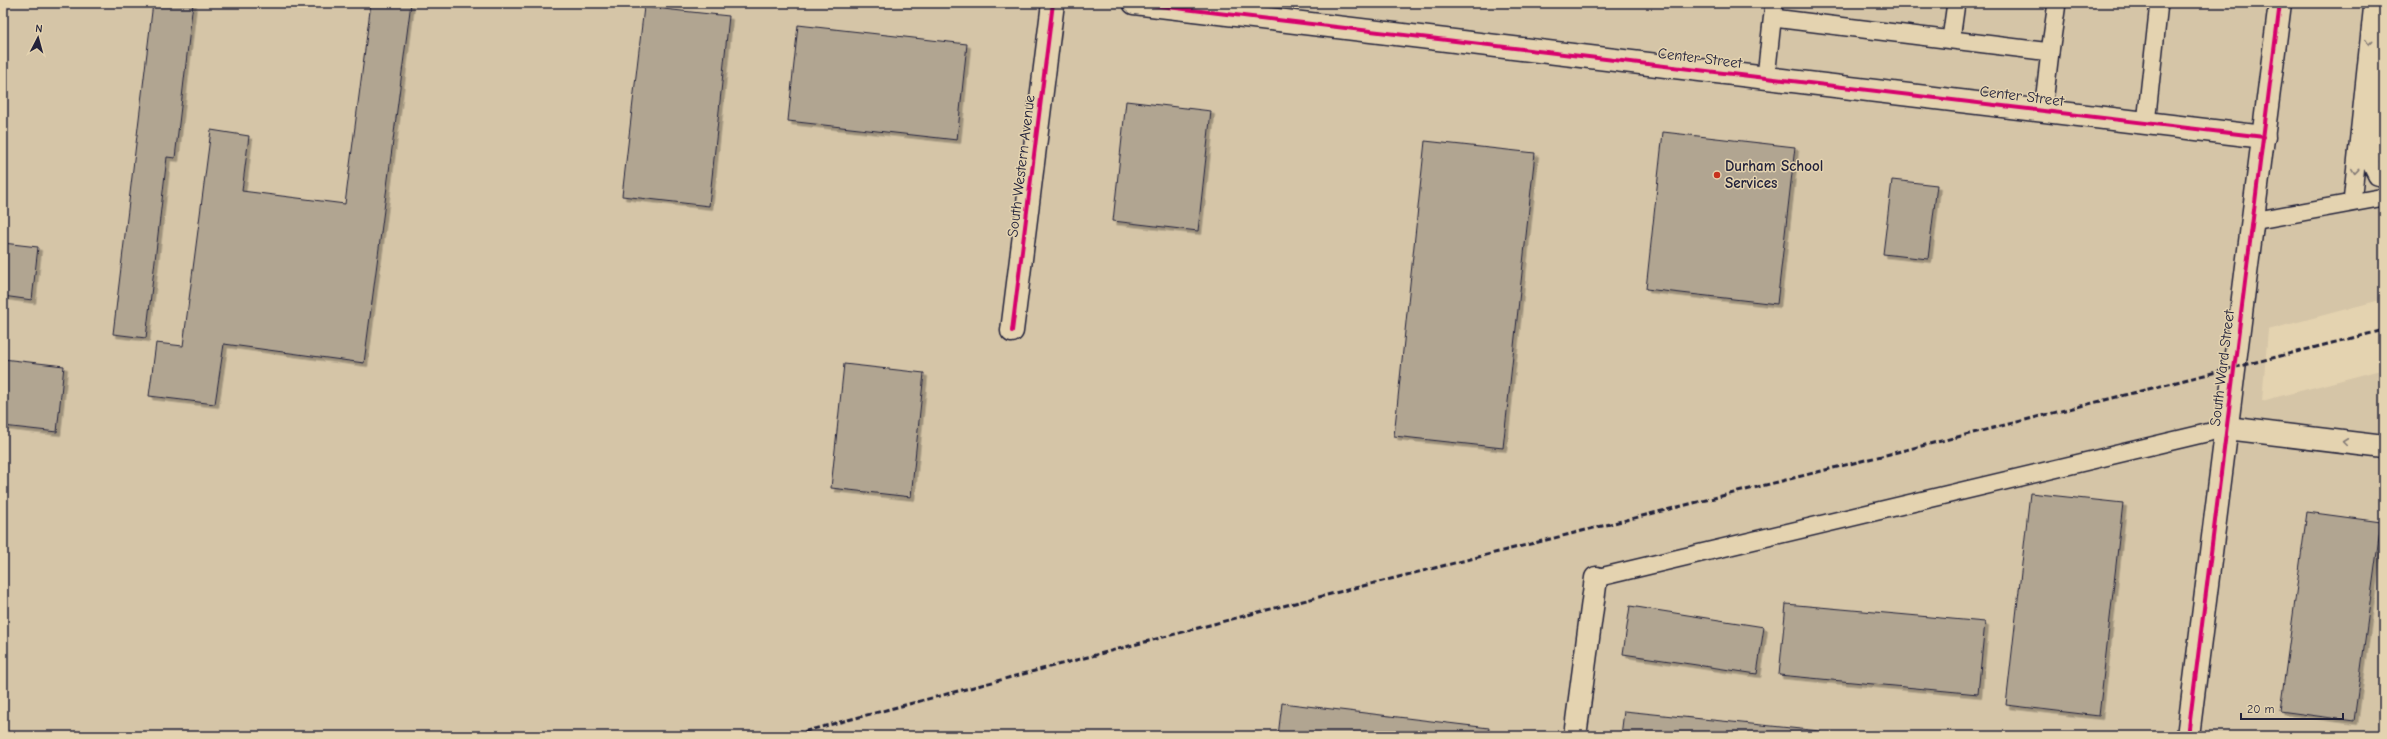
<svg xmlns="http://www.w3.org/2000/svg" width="2387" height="739" viewBox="0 0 2387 739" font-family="'Comic Neue',sans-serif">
<defs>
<filter id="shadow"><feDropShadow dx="3.5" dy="3.5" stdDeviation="0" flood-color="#0004"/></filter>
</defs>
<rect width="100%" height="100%" fill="#e4d3b0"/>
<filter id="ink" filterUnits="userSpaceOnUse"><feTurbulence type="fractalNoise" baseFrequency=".025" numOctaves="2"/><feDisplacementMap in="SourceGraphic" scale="8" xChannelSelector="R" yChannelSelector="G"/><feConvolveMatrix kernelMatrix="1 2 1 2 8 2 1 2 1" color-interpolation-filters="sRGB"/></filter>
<g filter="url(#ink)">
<polygon fill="#d5c5a7" points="3,3 2384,3 2384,299 2268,330 2262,401 2384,369 2384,736 1954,736 1863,729 1862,736 3,736"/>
<g fill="#b1a591" stroke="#22223b" filter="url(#shadow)">
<polygon points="153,3 193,3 175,158 167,157 146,338 113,334"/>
<polygon points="371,3 411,3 364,363 224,344 215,404 149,396 156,343 183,346 211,130 249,136 242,191 345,204"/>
<polygon points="644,7 729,16 709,206 622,196"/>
<polygon points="798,25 967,44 957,140 788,121"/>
<polygon points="1126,101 1211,111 1198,231 1113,221"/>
<polygon points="1663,132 1795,147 1777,304 1646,289"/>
<polygon points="1425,141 1535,153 1503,448 1394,436"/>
<polygon points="1892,180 1937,185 1928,259 1883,254"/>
<polygon points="3,243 38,247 32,300 3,296"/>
<polygon points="3,359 64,366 57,432 3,426"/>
<polygon points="844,364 924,373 911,497 831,488"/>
<polygon points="2030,493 2123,503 2099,716 2006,705"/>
<polygon points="2307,512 2381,522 2354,721 2280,711"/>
<polygon points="1786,604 1985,622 1978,694 1779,675"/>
<polygon points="1630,606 1764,627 1757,674 1623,654"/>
<polygon points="1282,703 1489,728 1488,736 1278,736"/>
<polygon points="1624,711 1820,731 1819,736 1621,736"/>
</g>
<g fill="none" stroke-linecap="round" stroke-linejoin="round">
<g stroke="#22223b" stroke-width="20">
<g id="lane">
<polyline points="1773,18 2050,52 2057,3"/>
<polyline points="2384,26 2371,164 2377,176 2384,178"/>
<polyline points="1951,39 1956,3"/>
<polyline points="1766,77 1774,3"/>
<polyline points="2043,111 2050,52"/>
<polyline points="2146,123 2159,3"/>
<polyline points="2352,202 2373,3"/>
<polyline points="2253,221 2384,197"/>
<polyline points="1596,578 2227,428"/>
</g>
</g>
<g stroke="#22223b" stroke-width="25">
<g id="street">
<polyline points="1134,3 2264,137"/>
<polyline points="1012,331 1053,3"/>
<polyline points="2227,428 2384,447"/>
<polyline points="1575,736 1596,578"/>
</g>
</g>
<g stroke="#22223b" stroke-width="25">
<polyline id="secondary" points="2188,736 2280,3"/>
</g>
<use href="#lane" stroke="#e4d3b0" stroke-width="17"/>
<use href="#street" stroke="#e4d3b0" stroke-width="22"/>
<use href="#secondary" stroke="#e4d3b0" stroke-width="22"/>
<polyline stroke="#22223b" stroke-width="3" stroke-dasharray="6 3" stroke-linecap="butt" points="787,736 1259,612 2384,330"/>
<g stroke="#e4d3b0" stroke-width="6">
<g id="cycleway">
<polyline points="1134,3 2264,137"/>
<polyline points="1012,331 1053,3"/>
<polyline points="2188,736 2280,3"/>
</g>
</g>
<use href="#cycleway" stroke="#d6006c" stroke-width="4"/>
</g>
<defs><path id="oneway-chevron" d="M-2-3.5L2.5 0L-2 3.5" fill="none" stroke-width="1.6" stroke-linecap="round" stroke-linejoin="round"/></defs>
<g stroke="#837a76">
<use href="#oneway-chevron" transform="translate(2369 42) rotate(96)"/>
<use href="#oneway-chevron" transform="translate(2355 171) rotate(96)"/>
<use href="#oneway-chevron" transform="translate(2345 442) rotate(-173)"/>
</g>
</g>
<circle fill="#c8321e" stroke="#e4d3b0" stroke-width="1.5" cx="1717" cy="175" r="4"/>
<g text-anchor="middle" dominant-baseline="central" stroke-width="3" stroke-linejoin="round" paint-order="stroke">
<g font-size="15" fill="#22223b" stroke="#e4d3b0">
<text transform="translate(1700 58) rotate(7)">Center Street</text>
<text transform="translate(2022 96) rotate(7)">Center Street</text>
<text transform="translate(1021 166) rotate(-83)">South Western Avenue</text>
<text transform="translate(2222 368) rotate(-83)">South Ward Street</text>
</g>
<g font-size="15" font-weight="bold" fill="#22223b" stroke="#e4d3b0" text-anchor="start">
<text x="1725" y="166">Durham School<tspan x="1725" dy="17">Services</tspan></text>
</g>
</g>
<rect width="2387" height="739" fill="none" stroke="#e4d3b0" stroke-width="16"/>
<rect x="8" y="8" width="2371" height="723" fill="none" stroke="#22223b" stroke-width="1.5" filter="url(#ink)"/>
<g transform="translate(38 38) rotate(6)" stroke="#e4d3b0" stroke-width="3" paint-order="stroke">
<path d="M0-3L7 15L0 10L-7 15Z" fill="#22223b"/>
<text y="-6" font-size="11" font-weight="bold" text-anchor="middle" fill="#22223b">N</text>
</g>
<path d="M2241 713v6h102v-6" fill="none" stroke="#22223b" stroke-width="2"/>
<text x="2247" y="713" font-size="12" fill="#22223b" stroke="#e4d3b0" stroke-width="3" paint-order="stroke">20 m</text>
</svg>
